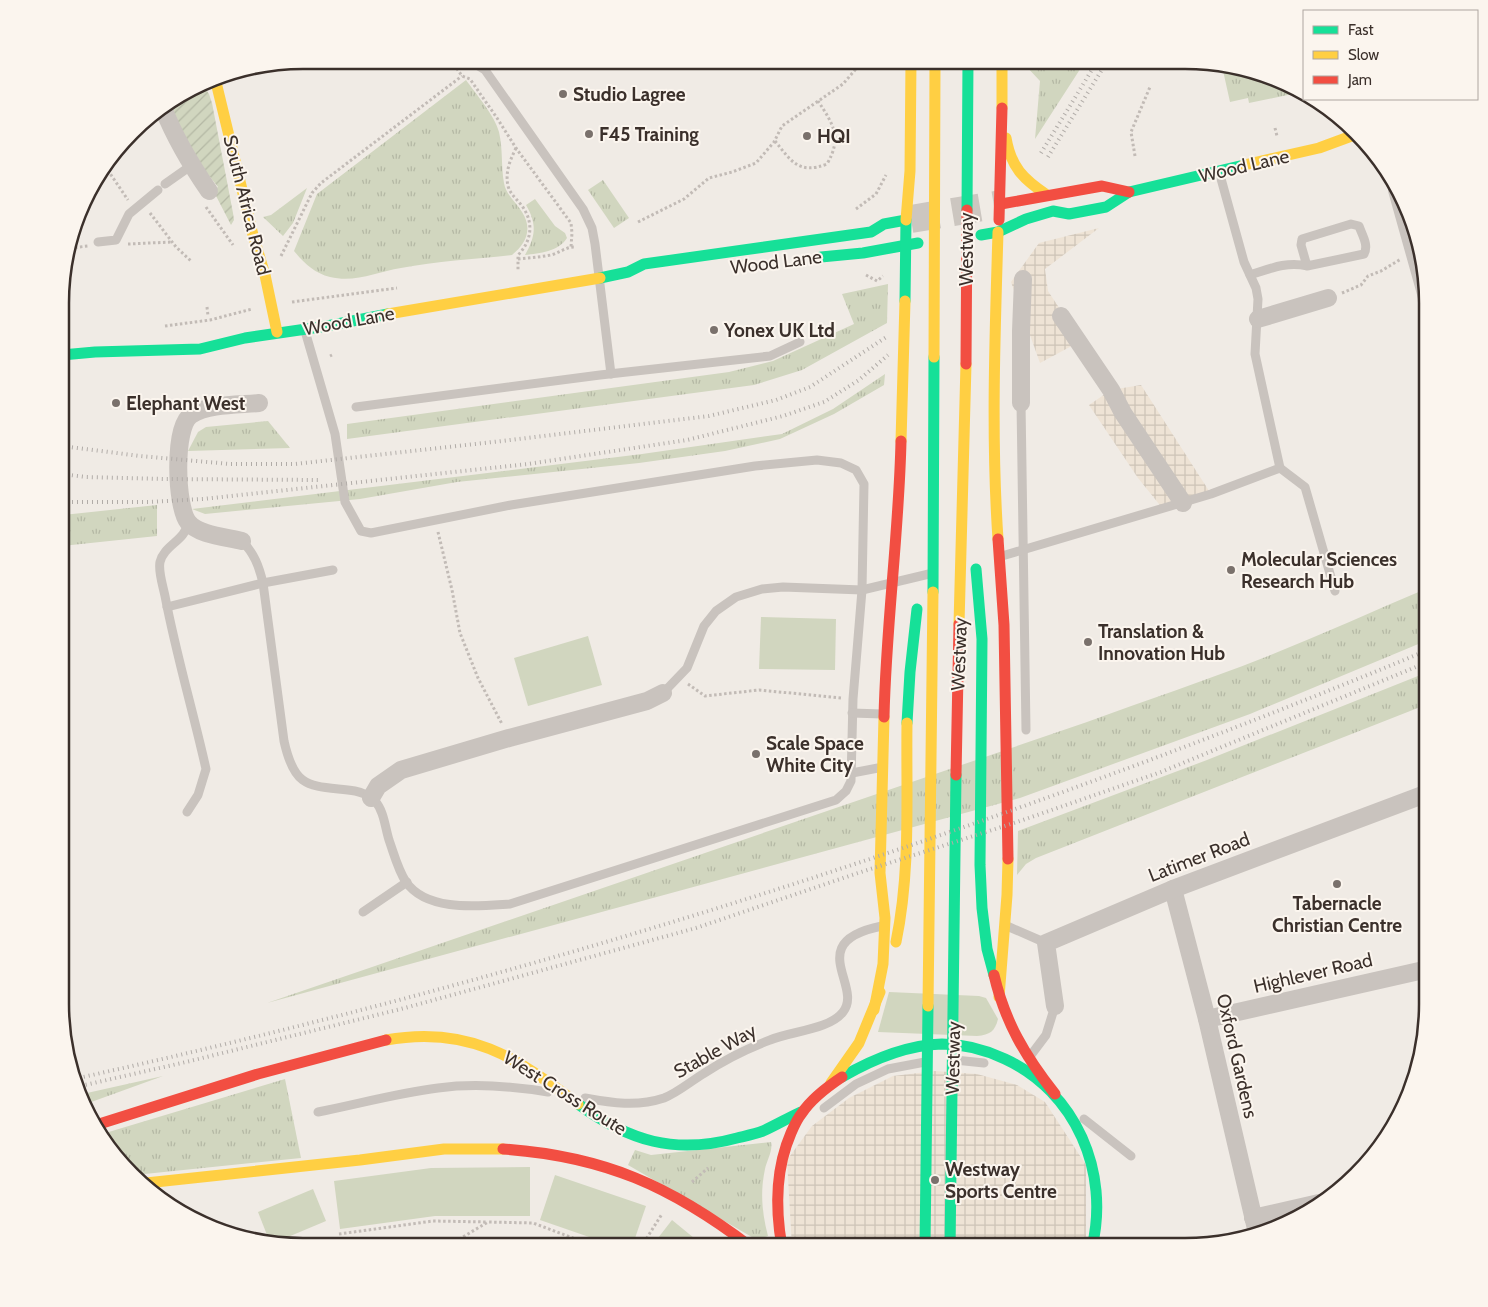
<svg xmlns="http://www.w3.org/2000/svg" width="1488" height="1307" viewBox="0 0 1488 1307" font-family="Cabin,sans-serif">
<defs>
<pattern id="grass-tufts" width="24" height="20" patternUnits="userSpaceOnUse" patternTransform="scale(1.25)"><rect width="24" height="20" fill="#d1d6bf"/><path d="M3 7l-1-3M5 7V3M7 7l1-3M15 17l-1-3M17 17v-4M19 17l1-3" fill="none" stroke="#b4b8a4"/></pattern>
<pattern id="garden-furrows" width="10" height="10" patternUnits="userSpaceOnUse" patternTransform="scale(1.25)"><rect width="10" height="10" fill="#d1d6bf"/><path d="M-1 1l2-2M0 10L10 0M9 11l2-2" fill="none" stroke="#b4b8a4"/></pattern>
<pattern id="plaza-grid" width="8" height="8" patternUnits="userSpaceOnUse" patternTransform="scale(1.25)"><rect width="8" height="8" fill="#eee3d5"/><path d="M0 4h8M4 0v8" fill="none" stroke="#cdc3b7"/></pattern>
</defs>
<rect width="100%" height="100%" fill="#f0ebe5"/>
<g fill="url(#grass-tufts)">
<polygon points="1024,60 1086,60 1035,139 1040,81 1024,64"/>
<polygon points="1222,66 1293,85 1302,92 1249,103 1248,98 1230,102"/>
<path d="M466 80C476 94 495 116 499 132 503 149 501 166 504 183 506 195 516 202 522 212 533 229 526 244 512 255 475 259 437 261 401 268 377 272 355 283 330 277 314 273 304 263 294 251L317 194Z"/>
<polygon points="603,180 629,218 614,228 588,190"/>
<polygon points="307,188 293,223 283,236 263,217 271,215"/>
<path d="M535 199 555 226 565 233 567 238C558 252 540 253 525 255 536 236 537 224 526 205Z"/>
<polygon points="888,284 887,323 802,370 754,385 347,439 347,424 729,372 773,361 854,324 842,294"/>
<polygon points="885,374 884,385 834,414 780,439 725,451 639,463 457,482 360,499 205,514 192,509 642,454 782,434 833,409"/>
<polygon points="268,421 290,448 188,451 198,432 206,427"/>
<polygon points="157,505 157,536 62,546 63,515"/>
<path d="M1428 588V640L1250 714 1020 798 267 1003 1087 722C1146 700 1205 681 1263 658 1319 636 1373 611 1428 588Z"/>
<polygon points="1428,672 1428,704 1036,858 1026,864 1017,875 1018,831 1207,760"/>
<polygon points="163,1076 83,1105 78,1095"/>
<polygon points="285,1079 301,1158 135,1175 120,1165 102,1134"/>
<path d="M771 1142C773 1151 767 1160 765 1169 760 1192 762 1213 768 1236L757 1240 628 1165 635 1150 651 1155Z"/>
</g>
<polygon fill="url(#garden-furrows)" points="203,85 209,94 212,103 233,213 234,220 231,225 213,190 218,187 195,158 170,105"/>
<g fill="#d1d6bf">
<polygon points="761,617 836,619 835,670 759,669"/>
<polygon points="588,636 602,685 528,706 514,658"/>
<path d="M889 992 979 996 986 998 998 1019C995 1031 990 1035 977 1036L878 1032Z"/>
<polygon points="530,1167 530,1216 435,1216 340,1229 334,1181 431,1168"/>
<polygon points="555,1175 646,1206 632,1247 618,1247 540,1220"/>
<polygon points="313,1189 326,1221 276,1242 269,1240 258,1212"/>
<polygon points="672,1220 705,1247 651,1247"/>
</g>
<g fill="url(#plaza-grid)">
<polygon points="1099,228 1045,269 1048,291 1081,341 1040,363 1011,282 1039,243"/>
<polygon points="1141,385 1211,494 1163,509 1138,478 1089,405 1111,390"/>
<polygon points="935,1071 977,1074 1017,1085 1045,1102 1086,1165 1086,1247 792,1247 787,1160 812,1126 849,1098 893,1076"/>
</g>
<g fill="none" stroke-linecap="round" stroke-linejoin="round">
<polyline stroke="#ccc6c0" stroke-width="28" stroke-dasharray="28 14" stroke-linecap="butt" points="911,219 1001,204"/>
<g stroke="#c2bbb6" stroke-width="3" stroke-dasharray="2.5 2.5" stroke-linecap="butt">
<polyline points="451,60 462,76 470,79 497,118 516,148 571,223 572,233 571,247"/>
<polyline points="1275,128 1277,136"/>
<path d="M775 141C791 161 799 175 827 164 842 138 834 125 818 101"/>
<path d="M516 148C510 160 505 172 508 186 510 194 517 199 522 206 534 222 532 241 518 255V270"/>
<polyline points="1135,156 1131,132 1150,87"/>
<polyline points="105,166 128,200"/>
<polyline points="206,207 233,245"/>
<polyline points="856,209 876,194 886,175"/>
<polyline points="150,213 176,247 191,261"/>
<polyline points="638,222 684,199 709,178 732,172 756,163 774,142 782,126 843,84 855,70 856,60"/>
<polyline points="128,244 172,242"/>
<polyline points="70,248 88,246"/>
<polyline points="281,256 312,193 321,183 462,76"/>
<path d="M518 259C529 258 540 257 551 255 559 253 566 247 574 247"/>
<polyline points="866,275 877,281 883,276"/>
<polyline points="1342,293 1361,285 1368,276 1381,271 1401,259"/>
<polyline points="292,302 397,288"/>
<polyline points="207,307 208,316"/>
<polyline points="165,326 210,320 252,309"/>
<polyline points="330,356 332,355"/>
<polyline points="438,532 452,590 460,633 478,678 502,724"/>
<polyline points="688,684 705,696 759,690 842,698"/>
<polyline points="692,1182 708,1168"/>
<polyline points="339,1234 433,1221 488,1222"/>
<polyline points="446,1247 488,1222 533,1223 597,1247"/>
<polyline points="641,1247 662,1214"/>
</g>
<g stroke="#c9c3be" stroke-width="9">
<polyline points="471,60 475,64 485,70 583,209 592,228 595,244 611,374"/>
<polyline points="165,184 192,165"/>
<polyline points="98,242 116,240 129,214 158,190"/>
<path d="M1250 275C1269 269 1287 261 1307 266L1364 254C1369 245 1362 235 1359 226L1351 224 1302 239 1301 245 1307 266"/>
<polyline points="1021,403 1026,730"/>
<polyline points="356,407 600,375 770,356 800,342"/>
<polyline points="1280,468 1305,487 1335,591"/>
<path d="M242 541C254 553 259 566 263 583L284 741C295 791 310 785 355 791 361 792 371 796 375 801 384 811 385 827 389 840 394 854 398 870 406 882 427 912 478 906 510 904L836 800 846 791 851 781 853 699 862 590 864 484 856 470 841 463 817 460 755 466 511 505 371 533 361 531 345 502 335 434 305 331"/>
<polyline points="1002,556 1211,494 1280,468 1255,354 1258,299 1256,288 1244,262 1220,175"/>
<polyline points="167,607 263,583 333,570"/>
<polyline points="663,693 687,668 704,626 716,611 736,597 762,589 783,587 862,590 929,574"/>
<polyline points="852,713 882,714"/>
<polyline points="852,773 878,768"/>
<path d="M187 812 198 795 206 769C193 711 176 654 165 596 163 586 158 571 160 562 164 545 185 541 188 523"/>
<polyline points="363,912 407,882"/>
<polyline points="1007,926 1046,943"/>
<polyline points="1031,1055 1046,1035 1055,1006"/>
<polyline points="955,1060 984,1063"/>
<path d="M585 1098C612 1103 637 1107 664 1098 677 1093 690 1082 703 1074 724 1060 746 1049 770 1040 791 1031 829 1030 843 1012 864 986 802 942 882 926"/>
<polyline points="824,1108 856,1084 888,1069 925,1062"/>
<path d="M318 1112C358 1104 398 1093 438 1088 475 1083 511 1086 548 1092"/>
<polyline points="1084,1119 1131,1156"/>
</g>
<g stroke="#c9c3be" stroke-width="18">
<path d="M163 108C175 138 191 165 209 191"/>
<polyline points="1397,190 1427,297"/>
<polyline points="1061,316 1111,390 1123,413 1183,503"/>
<polyline points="1258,319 1328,298"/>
<polyline points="1021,403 1021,331 1023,279"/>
<path d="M242 541C226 537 198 535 188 522 176 507 173 427 191 415 208 404 238 405 259 403"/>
<polyline points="371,798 378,786 401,770 509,738 647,701 663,693"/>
<polyline points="1173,889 1207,1019 1257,1233"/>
<polyline points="1055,1006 1046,943 1173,889 1428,793"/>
<polyline points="1207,1019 1428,969"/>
<polyline points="1253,1218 1319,1203"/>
</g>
<g stroke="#16e098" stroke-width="11">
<polyline points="967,210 968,60"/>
<polyline points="981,235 998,232 1026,219 1053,211 1069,214 1106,207 1129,192 1244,165"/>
<polyline points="821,257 863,253 918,243"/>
<polyline points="600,278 628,272 644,264 871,232 884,224 906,220 905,301"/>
<polyline points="62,355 95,352 200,349 245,338 327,326 388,314"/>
<polyline points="976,569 982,639 980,865 982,908 987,949 994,975"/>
<polyline points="933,592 934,357"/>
<polyline points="907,723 910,672 917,609"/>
<path d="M842 1077C873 1059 906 1045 942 1044 964 1044 986 1050 1005 1059 1076 1092 1110 1172 1092 1247"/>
<path d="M578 1104C629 1141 675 1155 737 1138 745 1136 755 1134 763 1131 776 1125 788 1118 801 1112"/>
<polyline points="925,1247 928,1006"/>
<polyline points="950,1247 956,775"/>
</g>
<g stroke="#ffcf43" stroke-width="11">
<polyline points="1002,60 1002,108"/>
<polyline points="215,78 253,235 265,275 277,332"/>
<path d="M1006 138C1011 167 1023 179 1047 195"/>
<polyline points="1244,165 1319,148 1357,134"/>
<polyline points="906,220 910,171 911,60"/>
<polyline points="388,314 600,278"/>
<polyline points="934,357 935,60"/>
<polyline points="901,441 905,301"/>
<path d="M998 539C991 437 995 334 998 232"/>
<polyline points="959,624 966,364"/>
<path d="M896 942C911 869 906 796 907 723"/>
<polyline points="999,997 1007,895 1008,859"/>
<polyline points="928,1006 933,592"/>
<polyline points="874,1010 883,964 885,918 880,873 884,717"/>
<path d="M386 1040C468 1025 516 1057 578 1104"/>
<polyline points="831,1083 859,1043 880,992"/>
<polyline points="146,1183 360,1160 444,1149 503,1149"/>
</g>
<g stroke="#f24e42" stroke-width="11">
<polyline points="1001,204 1102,186 1129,192"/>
<polyline points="999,220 1002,108"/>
<polyline points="966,364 967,210"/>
<polyline points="998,539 1004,625 1008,859"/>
<path d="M884 717C886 625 899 533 901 441"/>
<polyline points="956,775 959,624"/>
<path d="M994 975C1005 1022 1025 1056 1055 1094"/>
<polyline points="96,1125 258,1074 386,1040"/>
<path d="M503 1149C604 1156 671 1186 751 1247"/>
<path d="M782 1247C775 1208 775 1170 791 1133 794 1126 797 1119 802 1113 812 1098 827 1087 842 1077"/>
</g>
<g stroke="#b1aca8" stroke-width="4" stroke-dasharray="1 4" stroke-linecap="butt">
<polyline points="1041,153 1098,60"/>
<polyline points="1048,157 1108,60"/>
<polyline points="62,446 140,456 230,464 295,464 502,441 709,416 776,400 810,387 888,336"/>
<polyline points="62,474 86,477 163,479 321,480"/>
<polyline points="62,502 148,502 203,499 528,464 687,440 783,416 824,402 859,380 888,355"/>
<path d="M74 1079C537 977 991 832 1428 650"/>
<polyline points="76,1087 186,1062 401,1009 696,928 858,873 1017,822 1161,772 1428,662"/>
</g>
</g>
<g fill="#7a716c" stroke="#fbf5ee" stroke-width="2">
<circle cx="563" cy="94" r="5"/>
<circle cx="589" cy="134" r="5"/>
<circle cx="807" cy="136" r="5"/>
<circle cx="714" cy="330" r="5"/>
<circle cx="116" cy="403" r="5"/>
<circle cx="1231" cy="570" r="5"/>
<circle cx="1088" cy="642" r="5"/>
<circle cx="756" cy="754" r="5"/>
<circle cx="1337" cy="884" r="5"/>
<circle cx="935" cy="1180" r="5"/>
</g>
<g text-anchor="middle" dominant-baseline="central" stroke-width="4" stroke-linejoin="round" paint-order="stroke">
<g font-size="19" font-weight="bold" fill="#3b302b" stroke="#fbf5ee" text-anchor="start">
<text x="573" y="94">Studio Lagree</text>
<text x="599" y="134">F45 Training</text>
<text x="817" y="136">HQI</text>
<text x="724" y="330">Yonex UK Ltd</text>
<text x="126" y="403">Elephant West</text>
<text x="1241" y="559">Molecular Sciences<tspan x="1241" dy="22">Research Hub</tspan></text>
<text x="1098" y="631">Translation &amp;<tspan x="1098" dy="22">Innovation Hub</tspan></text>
<text x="766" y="743">Scale Space<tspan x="766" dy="22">White City</tspan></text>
<text x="1337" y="903" text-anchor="middle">Tabernacle<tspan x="1337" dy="22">Christian Centre</tspan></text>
<text x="945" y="1169">Westway<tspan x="945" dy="22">Sports Centre</tspan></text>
</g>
<g font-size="19" fill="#3b302b" stroke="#fbf5ee">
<text transform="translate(1244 166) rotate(-13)">Wood Lane</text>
<text transform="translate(247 205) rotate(76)">South Africa Road</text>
<text transform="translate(966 249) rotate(-90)">Westway</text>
<text transform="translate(776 262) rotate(-7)">Wood Lane</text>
<text transform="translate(349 321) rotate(-10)">Wood Lane</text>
<text transform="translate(959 654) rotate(-88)">Westway</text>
<text transform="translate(1199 857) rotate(-21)">Latimer Road</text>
<text transform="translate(1313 973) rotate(-13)">Highlever Road</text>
<text transform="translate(715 1051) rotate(-29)">Stable Way</text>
<text transform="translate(1237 1056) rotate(77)">Oxford Gardens</text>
<text transform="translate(953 1058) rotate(-89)">Westway</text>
<text transform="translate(565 1093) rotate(32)">West Cross Route</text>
</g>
</g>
<path d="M0 0H1488V1307H0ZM303 69H1185A234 234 0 0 1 1419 303V1004A234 234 0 0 1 1185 1238H303A234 234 0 0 1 69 1004V303A234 234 0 0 1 303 69Z" fill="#fbf5ee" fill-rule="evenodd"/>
<path fill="none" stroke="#3b302b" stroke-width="2.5" d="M303 69H1185A234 234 0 0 1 1419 303V1004A234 234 0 0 1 1185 1238H303A234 234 0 0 1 69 1004V303A234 234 0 0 1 303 69Z"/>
<rect x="1303" y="10" width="175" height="90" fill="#fbf5ee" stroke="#aea6a0"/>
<rect x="1313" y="26" width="25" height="8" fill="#16e098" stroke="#aea6a0"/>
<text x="1348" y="35" font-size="15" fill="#3b302b">Fast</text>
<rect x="1313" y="51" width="25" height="8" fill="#ffcf43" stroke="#aea6a0"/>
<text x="1348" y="60" font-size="15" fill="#3b302b">Slow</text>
<rect x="1313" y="76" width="25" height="8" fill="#f24e42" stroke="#aea6a0"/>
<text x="1348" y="85" font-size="15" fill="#3b302b">Jam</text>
</svg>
